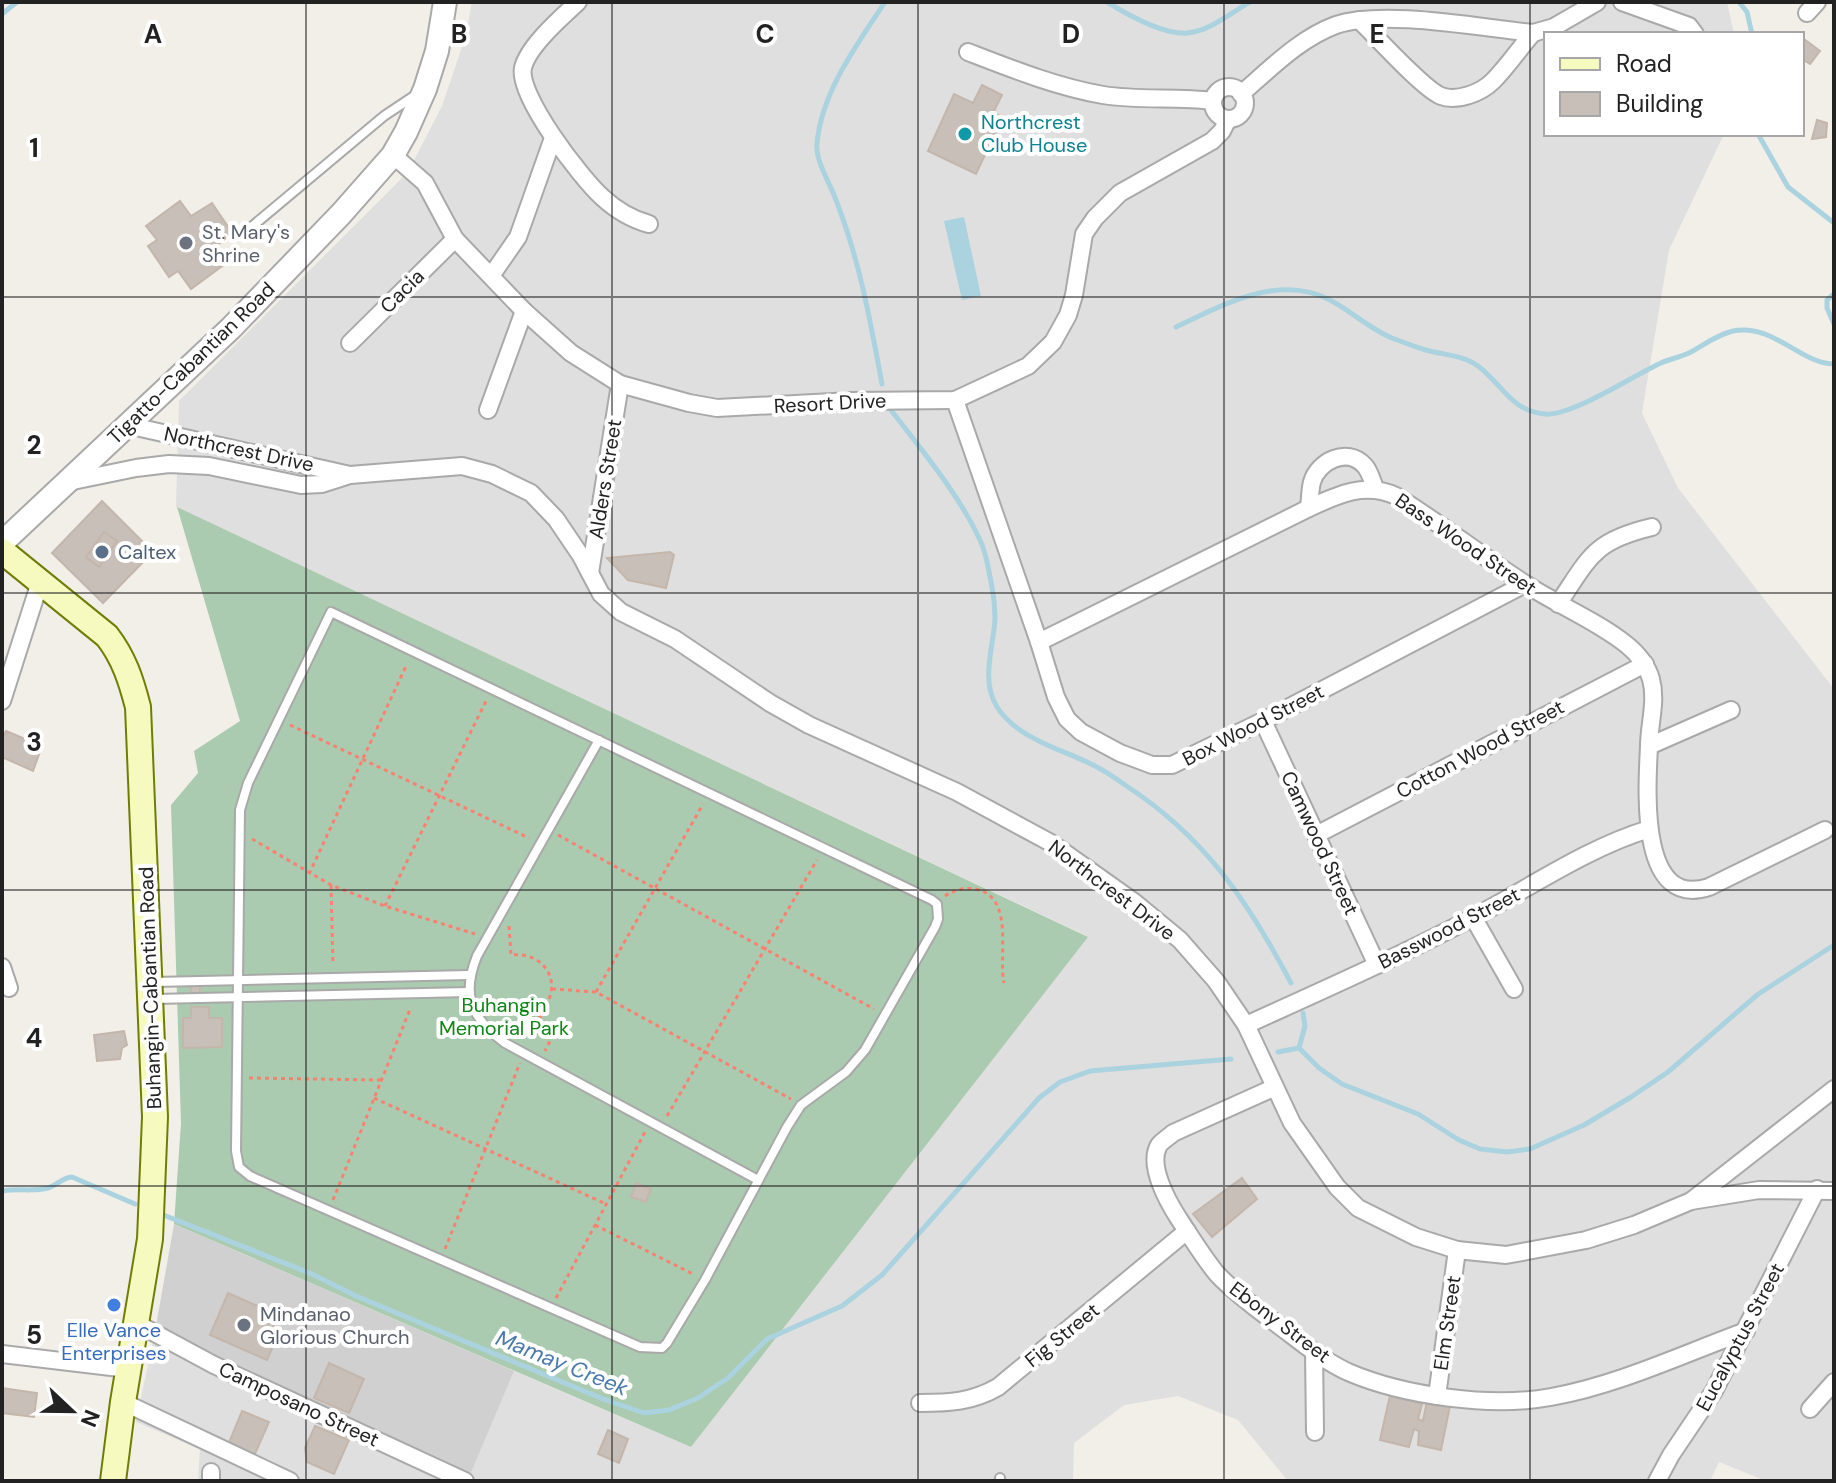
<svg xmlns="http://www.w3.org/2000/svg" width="1836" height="1483" viewBox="0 0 1836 1483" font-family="'DM Sans',sans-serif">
<rect width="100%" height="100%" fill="#f2efe9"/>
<polygon fill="#e0dfdf" points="472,2 1727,2 1734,34 1546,34 1546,134 1724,134 1669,250 1642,413 1678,488 1834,689 1834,1481 1766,1481 1719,1462 1710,1481 1288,1481 1238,1420 1178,1396 1124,1405 1074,1443 1073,1481 198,1481 200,1449 136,1422 156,1326 326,1409 470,1474 514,1371 691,1447 1087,936 176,507 179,401 408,172 442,106 466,35"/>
<polygon fill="#d0d0d0" points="174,1224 514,1371 470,1475 326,1409 156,1326"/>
<polygon fill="#aacbaf" points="177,507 1088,937 691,1447 174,1224 181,1123 171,805 198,773 194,751 240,721"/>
<polygon fill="#aad3df" points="964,217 981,296 962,300 944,221"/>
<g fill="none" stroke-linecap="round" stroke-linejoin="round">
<g stroke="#aad3df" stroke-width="5">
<path d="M1107 2C1128 15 1163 35 1188 33 1210 31 1232 12 1250 2"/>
<polyline points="1739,2 1747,12 1752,34"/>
<polyline points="2,14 17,2"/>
<polyline points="1758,134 1788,187 1834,223"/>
<polyline points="1834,294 1827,300 1827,308 1834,324"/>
<path d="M1176 327C1223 305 1279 273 1330 300 1351 311 1370 329 1392 338 1403 342 1415 347 1426 350 1444 355 1463 355 1478 366 1502 384 1511 411 1545 414 1571 417 1634 375 1661 363 1670 359 1680 357 1689 353 1704 345 1716 335 1733 331 1773 323 1801 364 1834 364"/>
<path d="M882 384C870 319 859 257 834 195 828 180 815 159 817 143 822 91 857 45 885 2"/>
<path d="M891 410C923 452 958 493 980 540 987 554 989 573 992 587 994 597 995 608 995 618 994 646 980 680 997 707 1017 738 1058 748 1089 763 1102 769 1114 777 1125 785 1204 836 1248 901 1291 983"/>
<polyline points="1299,1048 1319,1068 1342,1084 1418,1114 1459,1140 1480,1149 1507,1152 1530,1149 1584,1125 1631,1097 1668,1072 1757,995 1834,945"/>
<polyline points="1299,1048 1305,1026 1303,1013"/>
<polyline points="1278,1052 1299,1048"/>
<path d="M2 1191C17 1188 34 1192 48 1188 58 1185 61 1178 72 1177L135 1204"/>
<polyline points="161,1214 312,1274 356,1296 603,1399 644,1413 669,1410 698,1398 728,1378 767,1339 842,1306 882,1275 1039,1098 1060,1082 1090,1071 1231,1059"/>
</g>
</g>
<g fill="#c7bfb8" stroke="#c4b6ab" stroke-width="2">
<polygon points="1804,39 1820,51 1810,64 1802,59"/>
<polygon points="982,85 1002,95 993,113 1003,117 976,174 928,151 954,94 973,103"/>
<polygon points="1817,120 1827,123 1826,137 1812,139"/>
<polygon points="180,201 191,216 212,203 233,234 213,248 225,264 191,289 178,271 169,277 148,246 157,240 146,226"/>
<polygon points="102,501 153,552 103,603 52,553"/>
<polygon points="104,532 117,541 99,567 86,557"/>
<polygon points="670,552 674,555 666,588 628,580 607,558"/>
<polygon points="6,731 42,746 33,771 2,757 2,739"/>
<polygon points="191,986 200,986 200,993 191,994"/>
<polygon points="191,1007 209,1007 209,1018 222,1018 222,1047 183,1048 183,1018 191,1018"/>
<polygon points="124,1031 127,1045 122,1048 120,1059 97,1061 94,1035"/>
<polygon points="1242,1178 1257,1199 1212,1237 1193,1214"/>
<polygon points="636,1183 651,1189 646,1202 631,1197"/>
<polygon points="228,1293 278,1315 268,1339 275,1342 267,1360 210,1335"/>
<polygon points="329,1363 364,1379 349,1413 314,1398"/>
<polygon points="2,1388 37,1393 34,1417 2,1413"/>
<polygon points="1391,1391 1422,1404 1418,1419 1423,1421 1427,1401 1450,1406 1441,1450 1418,1445 1419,1431 1414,1429 1409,1447 1380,1440"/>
<polygon points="242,1411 269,1422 254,1456 228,1445"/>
<polygon points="315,1426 349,1440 334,1474 307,1462 305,1448"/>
<polygon points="608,1430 628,1439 619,1463 598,1454"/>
</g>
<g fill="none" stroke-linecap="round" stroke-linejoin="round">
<g stroke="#a9a9a9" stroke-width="12">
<g id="service">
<polyline points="249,229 384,116 414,96"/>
<polygon points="331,612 932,900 937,904 938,919 935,927 865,1050 846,1072 801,1105 787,1127 705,1280 667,1343 662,1348 640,1347 250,1176 239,1167 236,1151 240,810 248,783"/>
<path d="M599 740 477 956C461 996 471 1018 505 1043L758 1180"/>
<polyline points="154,982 469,975"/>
<polyline points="154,999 469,992"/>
<polyline points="1000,1481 1000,1478"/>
</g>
</g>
<g stroke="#a9a9a9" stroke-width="20">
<g id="minor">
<path d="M578 2C562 17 528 46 523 68 517 95 581 178 602 197 616 210 631 219 649 224"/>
<polyline points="1622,2 1689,26 1695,34"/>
<polyline points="1807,13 1817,2"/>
<path d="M1359 20C1376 36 1423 89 1441 96 1457 102 1481 93 1493 81 1507 67 1519 49 1533 33"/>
<path d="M968 52C1012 69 1057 87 1103 95 1140 101 1177 96 1213 101"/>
<circle cx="1229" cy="103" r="16"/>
<path d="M1241 94C1270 69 1300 38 1336 25 1383 9 1481 28 1533 33L1554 27 1597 2"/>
<polyline points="393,155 425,183 455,239 524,311 571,353 620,384 689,403 717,408 852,401 955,400 1028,366 1053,342 1068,315 1074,295 1084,234 1095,218 1120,193 1212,141 1222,131 1228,119"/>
<polyline points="491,276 518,237 553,138"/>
<polyline points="350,343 455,239"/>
<polyline points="955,400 1039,642 1056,697 1067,719 1081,732 1120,753 1152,765 1172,765 1263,721 1525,584"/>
<polyline points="488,410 524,311"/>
<polyline points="127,425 350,475"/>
<polyline points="68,482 136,468 169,464 209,466 301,485 322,484 350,475 462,466 492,474 531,493 556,519 581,556 601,594 621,612 675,639 770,703 809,725 957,792 1051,843 1134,902 1180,940 1216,981 1246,1025 1292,1123 1337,1187 1358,1208 1416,1237 1457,1250 1506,1255 1586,1240 1634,1225 1691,1201 1759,1190 1834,1191"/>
<path d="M1309 508C1310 499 1310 490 1312 482 1318 461 1347 447 1364 465 1370 471 1372 481 1375 488"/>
<polyline points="590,573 620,384"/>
<path d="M1558 604C1590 557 1593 541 1652 527"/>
<path d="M1039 642 1309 508C1339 494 1365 482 1396 496 1441 524 1483 557 1527 585 1560 606 1597 621 1627 645 1638 654 1647 665 1651 679 1657 701 1649 725 1649 746 1647 788 1638 910 1709 887L1825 830"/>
<polyline points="2,701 40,582"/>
<polyline points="1263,721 1377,965"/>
<polyline points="1649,746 1731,710"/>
<polyline points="1316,835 1645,664"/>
<polyline points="1473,917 1514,989"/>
<polyline points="2,967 9,988"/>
<path d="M1246 1025C1323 990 1400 956 1474 917 1531 887 1587 848 1649 829"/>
<path d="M1273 1088 1173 1133C1169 1137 1162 1141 1159 1145 1147 1165 1168 1202 1179 1219 1191 1237 1203 1257 1217 1274 1235 1293 1257 1309 1277 1324 1300 1341 1322 1360 1348 1372 1404 1396 1491 1408 1551 1397 1618 1385 1683 1354 1746 1331"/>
<polyline points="1691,1201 1834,1089"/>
<polyline points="136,1323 214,1365 465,1481"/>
<polyline points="1314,1352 1315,1432"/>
<polyline points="2,1354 128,1369"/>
<polyline points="1437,1396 1457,1250"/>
<polyline points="123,1402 290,1481"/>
<path d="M920 1403C949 1403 972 1402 998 1387L1187 1231"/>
<polyline points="1810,1409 1834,1382"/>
<polyline points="211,1481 211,1472"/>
<polyline points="1657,1481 1671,1455 1714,1391 1817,1189"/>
</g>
</g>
<g stroke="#a9a9a9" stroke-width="26">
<polyline id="tertiary" points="2,543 231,328 341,214 393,155 406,132 425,89 437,51 445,2"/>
</g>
<g stroke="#707d05" stroke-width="28">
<path id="secondary" d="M2 551 107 636C124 658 131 680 138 707L155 1117 150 1239 123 1402 113 1481"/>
</g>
<g stroke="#fa8072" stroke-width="3" stroke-dasharray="4 4" stroke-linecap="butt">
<polyline points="290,725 529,838"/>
<polyline points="558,835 874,1009"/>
<polyline points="252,839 331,885 385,906 475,934"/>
<polyline points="309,874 407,664"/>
<polyline points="331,885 333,965"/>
<path d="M945 896C954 890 964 887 975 889 1015 896 998 954 1004 983"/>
<polyline points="385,906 486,701"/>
<path d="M509 926 511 955C548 951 566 989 538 1014L553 1035 545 1051"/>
<polyline points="552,989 596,992 791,1099"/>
<polyline points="596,992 703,804"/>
<polyline points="249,1078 381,1080"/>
<polyline points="374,1098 606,1204"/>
<polyline points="667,1116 817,860"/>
<polyline points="333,1200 411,1007"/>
<polyline points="595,1225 695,1275"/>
<polyline points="445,1249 520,1063"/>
<polyline points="556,1298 645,1132"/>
</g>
<use href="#service" stroke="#fff" stroke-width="8"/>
<use href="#minor" stroke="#fff" stroke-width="16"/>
<use href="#tertiary" stroke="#fff" stroke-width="22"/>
<use href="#secondary" stroke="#f7fabf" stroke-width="24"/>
</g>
<path fill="none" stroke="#222" stroke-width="2" stroke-opacity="0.55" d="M306 2V1481M612 2V1481M918 2V1481M1224 2V1481M1530 2V1481M2 297H1834M2 593H1834M2 890H1834M2 1186H1834"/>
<circle fill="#0f9aa8" stroke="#fff" stroke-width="3" cx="965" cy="134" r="8"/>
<g fill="#6b7280" stroke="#fff" stroke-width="3">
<circle cx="186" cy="243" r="8"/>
<circle cx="244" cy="1325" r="8"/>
</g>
<circle fill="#5c6f8a" stroke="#fff" stroke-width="3" cx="102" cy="552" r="8"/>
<circle fill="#3f7fe0" stroke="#fff" stroke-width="3" cx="114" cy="1305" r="8"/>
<g text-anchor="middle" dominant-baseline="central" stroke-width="8" stroke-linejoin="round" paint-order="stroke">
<g font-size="20" fill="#0d838f" stroke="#fff" text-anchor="start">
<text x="981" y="122">Northcrest<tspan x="981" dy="23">Club House</tspan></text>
</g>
<g font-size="20" fill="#5b616d" stroke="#fff" text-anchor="start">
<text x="202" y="232">St. Mary's<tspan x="202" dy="23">Shrine</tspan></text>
<text x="260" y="1314">Mindanao<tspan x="260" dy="23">Glorious Church</tspan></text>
</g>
<g font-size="20" fill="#222" stroke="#fff">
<text transform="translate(402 291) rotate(-45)">Cacia</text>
<text transform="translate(191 363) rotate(-44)">Tigatto-Cabantian Road</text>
<text transform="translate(830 403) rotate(-3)">Resort Drive</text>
<text transform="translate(239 449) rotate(12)">Northcrest Drive</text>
<text transform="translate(605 479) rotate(-81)">Alders Street</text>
<text transform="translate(1466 544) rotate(34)">Bass Wood Street</text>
<text transform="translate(1253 725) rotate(-27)">Box Wood Street</text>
<text transform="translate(1480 749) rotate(-28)">Cotton Wood Street</text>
<text transform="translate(1320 843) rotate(65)">Camwood Street</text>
<text transform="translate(1112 890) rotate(37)">Northcrest Drive</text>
<text transform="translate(1449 928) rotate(-27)">Basswood Street</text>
<text transform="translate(150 988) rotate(-92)">Buhangin-Cabantian Road</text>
<text transform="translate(1280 1322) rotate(37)">Ebony Street</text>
<text transform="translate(1447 1323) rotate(-82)">Elm Street</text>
<text transform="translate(1062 1335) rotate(-39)">Fig Street</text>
<text transform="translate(1740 1337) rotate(-62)">Eucalyptus Street</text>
<text transform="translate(299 1404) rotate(25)">Camposano Street</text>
</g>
<g font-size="20" fill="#4e5e75" stroke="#fff" text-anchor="start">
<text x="118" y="552">Caltex</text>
</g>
<g font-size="20" fill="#0c8416" stroke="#fff">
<text x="504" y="1005">Buhangin<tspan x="504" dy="23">Memorial Park</tspan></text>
</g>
<g font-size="20" fill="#366cbe" stroke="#fff">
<text x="114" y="1330">Elle Vance<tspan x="114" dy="23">Enterprises</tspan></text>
</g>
<g font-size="22" font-style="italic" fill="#4a7aab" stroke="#fff">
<text transform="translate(562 1363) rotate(22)">Mamay Creek</text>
</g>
</g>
<g font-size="26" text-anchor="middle" font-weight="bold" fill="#222" stroke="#fff" stroke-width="8" stroke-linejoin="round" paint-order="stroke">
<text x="153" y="43">A</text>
<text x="459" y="43">B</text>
<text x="765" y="43">C</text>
<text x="1071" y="43">D</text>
<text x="1377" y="43">E</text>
<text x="34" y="157">1</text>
<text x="34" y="454">2</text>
<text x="34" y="751">3</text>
<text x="34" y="1047">4</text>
<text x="34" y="1344">5</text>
</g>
<rect width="1836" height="1483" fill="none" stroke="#222222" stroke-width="8"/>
<rect x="1544" y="32" width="260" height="104" fill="#ffffff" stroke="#a7a7a7" stroke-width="2"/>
<rect x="1560" y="58" width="40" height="12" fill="#f7fabf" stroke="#a7a7a7" stroke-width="2"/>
<text x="1616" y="72" font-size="24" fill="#222222">Road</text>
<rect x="1560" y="92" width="40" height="24" fill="#c7bfb8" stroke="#a7a7a7" stroke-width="2"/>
<text x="1616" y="112" font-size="24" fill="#222222">Building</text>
<g transform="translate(72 1411) rotate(112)" stroke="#ffffff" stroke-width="6" paint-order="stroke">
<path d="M0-6L14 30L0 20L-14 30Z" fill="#222222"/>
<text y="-12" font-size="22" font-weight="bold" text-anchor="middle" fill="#222222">N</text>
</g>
</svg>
